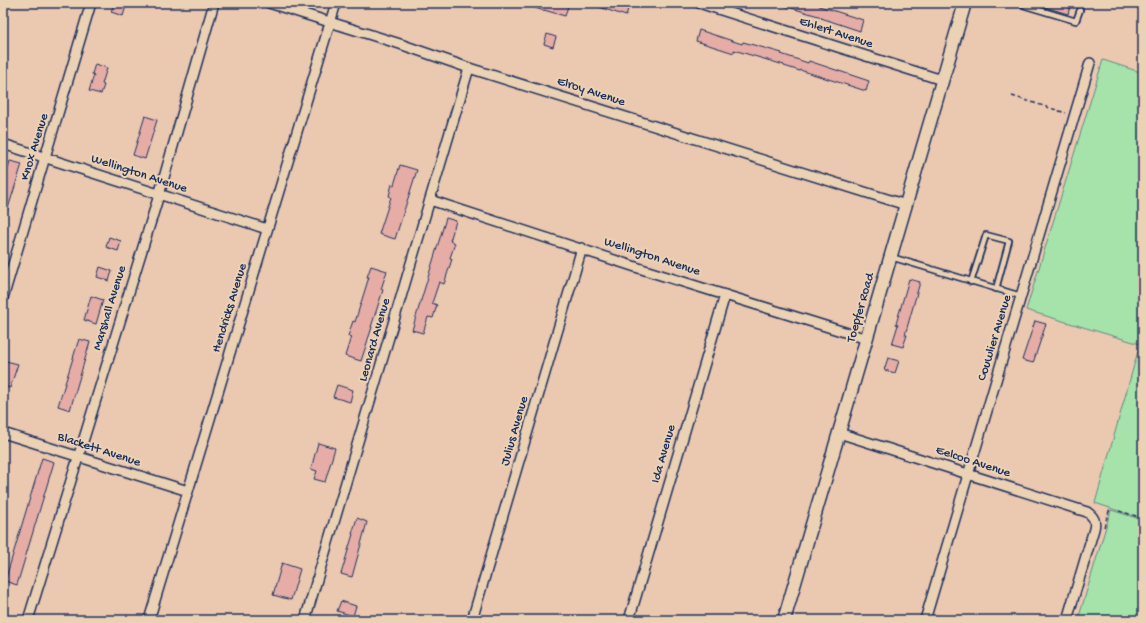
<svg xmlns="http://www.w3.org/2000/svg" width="1146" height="623" viewBox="0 0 1146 623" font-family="'Gochi Hand',sans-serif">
<rect width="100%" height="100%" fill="#ebc8b0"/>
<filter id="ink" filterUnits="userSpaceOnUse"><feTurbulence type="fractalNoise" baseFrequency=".025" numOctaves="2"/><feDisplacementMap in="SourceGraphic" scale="8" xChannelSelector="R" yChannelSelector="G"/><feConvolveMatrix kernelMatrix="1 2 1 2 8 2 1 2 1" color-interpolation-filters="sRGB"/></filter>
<g filter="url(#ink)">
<g fill="#a5e3aa" stroke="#608984">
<polygon points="1103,60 1143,73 1143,519 1095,503 1140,344 1026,310"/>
<polygon points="1111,510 1143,520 1143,620 1078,620"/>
</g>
<g fill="#e6ada7" stroke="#1b2f5e">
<polygon points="114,3 126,6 123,16 111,12"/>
<polygon points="525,3 556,3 568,6 565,16 544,10 544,11 524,4"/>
<polygon points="593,3 621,3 629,5 626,16 593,5"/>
<polygon points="781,3 813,3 820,5 819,6 863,20 860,31 821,18 822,17 781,5"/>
<polygon points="1038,3 1071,3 1068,14 1038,5"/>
<polygon points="699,30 742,44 743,42 782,53 781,54 808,63 809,61 869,81 866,91 800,70 800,71 784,66 784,65 734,50 734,53 696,41"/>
<polygon points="547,34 556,37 553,47 544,44"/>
<polygon points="95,64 107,68 102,84 104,85 101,94 89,91 94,75 92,74"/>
<polygon points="145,116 157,120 145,159 133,155"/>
<polygon points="10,161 22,164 4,221 3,221 3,185"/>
<polygon points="400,165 417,170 395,239 379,234 391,197 389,196 392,184 394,185"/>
<polygon points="446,218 456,221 450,241 455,243 450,258 452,259 444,284 439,282 432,303 437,305 433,318 428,317 423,333 412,330"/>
<polygon points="109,237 121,241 118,251 106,247"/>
<polygon points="371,266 387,271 381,289 383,290 371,327 372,327 361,361 345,356 351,337 348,336 353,321 355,322 369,277 367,277"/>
<polygon points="100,267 112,271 109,281 97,277"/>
<polygon points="909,279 920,282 905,335 907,335 903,347 892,344 898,325 896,324"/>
<polygon points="91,296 103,300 96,324 84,320"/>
<polygon points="1035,321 1046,324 1033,363 1022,360"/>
<polygon points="79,339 90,342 70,410 58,406"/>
<polygon points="888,358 899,361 895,373 884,370"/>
<polygon points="6,361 18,364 10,388 3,386 3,370"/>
<polygon points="337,385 353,390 350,402 333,397"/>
<polygon points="318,443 335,448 325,482 314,479 317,471 311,469"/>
<polygon points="42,458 54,462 17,585 5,581"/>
<polygon points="357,518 367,522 352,577 341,574 353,534 352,534"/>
<polygon points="282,563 300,569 291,600 273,595"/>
<polygon points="341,601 356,606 353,616 337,611"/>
</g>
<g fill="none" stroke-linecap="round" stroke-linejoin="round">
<g stroke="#1b2f5e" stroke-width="8">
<g id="lane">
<polyline points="1020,3 1026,6 1076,21 1080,10"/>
<polyline points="891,257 1021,296"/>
<polyline points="971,282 986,235 1009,241 996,289"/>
</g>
</g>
<g stroke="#1b2f5e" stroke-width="12">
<g id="street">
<polyline points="269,3 400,44 469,68 906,205"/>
<polyline points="699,3 942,80"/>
<polyline points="3,144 267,229"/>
<polyline points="430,200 651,272 867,339"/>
<polyline points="3,298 91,3"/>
<polyline points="3,433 188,491"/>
<path d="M839 433 1087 512C1094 517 1096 521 1094 529L1067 620"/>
<polyline points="28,620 159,195 214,3"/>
<polyline points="149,620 336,3"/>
<polyline points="305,620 469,68"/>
<polyline points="472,620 582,248"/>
<polyline points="629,620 725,295"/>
<polyline points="925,620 1090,63"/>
</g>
</g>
<g stroke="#1b2f5e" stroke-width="15">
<polyline id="secondary" points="784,620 965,3"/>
</g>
<g stroke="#1b2f5e" stroke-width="1.5" stroke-dasharray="4 3" stroke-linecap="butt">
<polyline points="1012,96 1066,113"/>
<polyline points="1119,511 1143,518"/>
<polyline points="1104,527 1110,508"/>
</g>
<use href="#lane" stroke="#ecd2b4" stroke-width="4.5"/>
<use href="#street" stroke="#ecd2b4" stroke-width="9"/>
<use href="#secondary" stroke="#ecd2b4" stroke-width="12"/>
</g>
</g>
<g text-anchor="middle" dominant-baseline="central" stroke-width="4" stroke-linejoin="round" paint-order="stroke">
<g font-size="13" fill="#1b2f5e" stroke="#ecd2b4">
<text transform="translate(836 33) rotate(18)">Ehlert Avenue</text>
<text transform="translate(591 92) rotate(18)">Elroy Avenue</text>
<text transform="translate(35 147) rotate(-73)">Knox Avenue</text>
<text transform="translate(139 174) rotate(18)">Wellington Avenue</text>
<text transform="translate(652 257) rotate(18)">Wellington Avenue</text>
<text transform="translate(110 308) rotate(-73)">Marshall Avenue</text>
<text transform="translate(230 308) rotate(-73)">Hendricks Avenue</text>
<text transform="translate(861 308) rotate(-74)">Toepfer Road</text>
<text transform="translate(995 338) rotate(-73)">Couwlier Avenue</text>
<text transform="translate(375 340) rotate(-74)">Leonard Avenue</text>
<text transform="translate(515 431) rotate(-74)">Julius Avenue</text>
<text transform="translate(99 450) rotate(18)">Blackett Avenue</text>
<text transform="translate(664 454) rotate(-74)">Ida Avenue</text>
<text transform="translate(973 462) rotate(18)">Eelcoo Avenue</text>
</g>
</g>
<rect width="1146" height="623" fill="none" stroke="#ecd2b4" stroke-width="16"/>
<rect x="8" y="8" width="1130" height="607" fill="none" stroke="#1b2f5e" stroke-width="1.5" filter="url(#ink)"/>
</svg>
